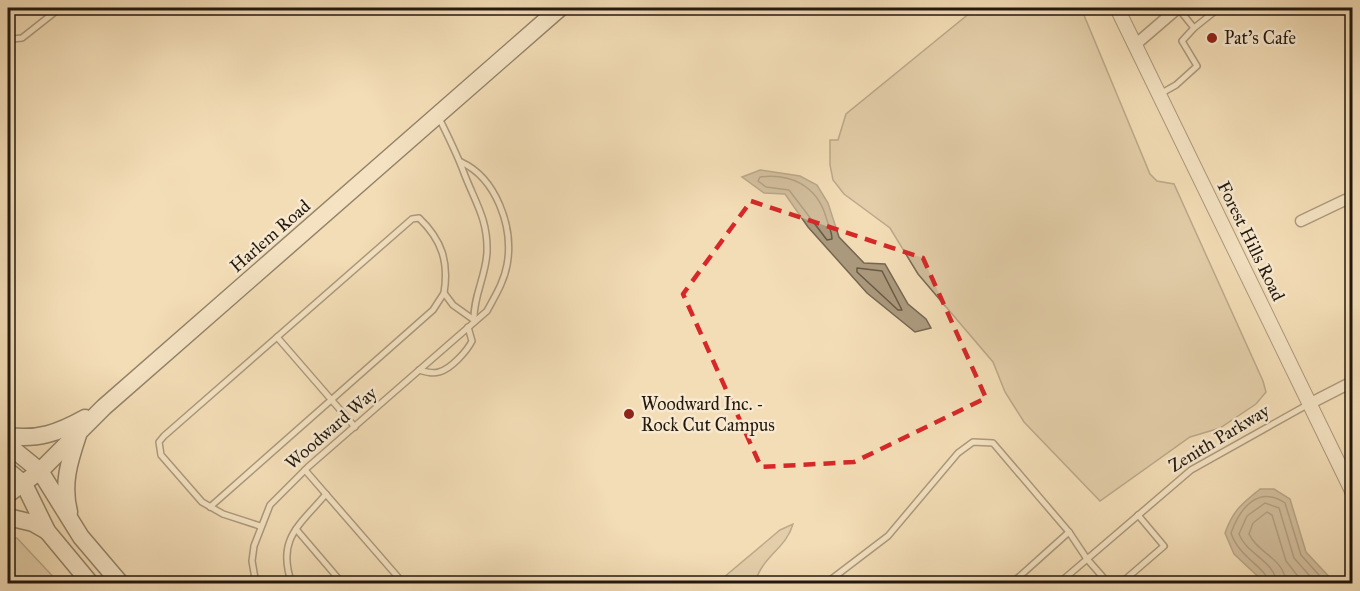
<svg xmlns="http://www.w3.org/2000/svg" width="1360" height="591" viewBox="0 0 1360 591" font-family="'IM FELL Great Primer',serif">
<rect width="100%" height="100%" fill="#f3ddb7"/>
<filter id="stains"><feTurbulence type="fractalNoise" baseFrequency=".00333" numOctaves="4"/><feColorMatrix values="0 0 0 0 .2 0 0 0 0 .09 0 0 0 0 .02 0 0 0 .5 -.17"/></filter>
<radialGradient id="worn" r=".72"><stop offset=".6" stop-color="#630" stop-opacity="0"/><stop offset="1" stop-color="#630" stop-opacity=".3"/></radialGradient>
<g fill="#d0bc9a" stroke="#7a6a54" stroke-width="1.5">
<polygon points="976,8 1081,8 1150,174 1157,181 1174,184 1263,381 1266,392 1256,404 1220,428 1190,437 1100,501 1024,422 1005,392 993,362 918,274 890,228 844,194 833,180 830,165 830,140 838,140 846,114"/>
<path d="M793 524C786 549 762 556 755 583H717L780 530Z"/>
<polygon points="8,533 13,539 17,538 59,583 8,583"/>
</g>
<g fill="#ac9a7e" stroke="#756651" stroke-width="1.5">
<polygon points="760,170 800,176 817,185 828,203 839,237 864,263 885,264 908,304 926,319 931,328 915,332 867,293 808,227 785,194 764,193 742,177"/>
<path d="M1260 489H1274L1290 499 1306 552 1335 583H1265L1234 554 1225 533C1234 509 1241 505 1260 489Z"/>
</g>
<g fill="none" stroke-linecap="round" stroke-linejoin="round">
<g stroke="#685946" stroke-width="1.5">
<path d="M760 177C791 173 817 186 826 217 828 224 832 232 832 239L827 240 789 190 766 187 758 181Z"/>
<polygon points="857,268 882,271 902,310 898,310 857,272"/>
<path d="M1269 584C1267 567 1239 558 1231 533 1240 508 1258 485 1285 503L1301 555 1327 584"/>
<path d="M1277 584C1275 561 1246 554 1239 534L1247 516 1265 503 1279 508 1294 558 1317 584"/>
<path d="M1286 584C1285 558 1258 554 1249 534L1253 523 1267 512 1272 515 1286 561 1304 584"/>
</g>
<g stroke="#574938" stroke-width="8">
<g id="service">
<polyline points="1194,28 1219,8"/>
<polyline points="8,34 12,39 22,38 60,8"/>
<polyline points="1160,94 1176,85 1197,66 1182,41 1194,28 1178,8"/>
<path d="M439 118C448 136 457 154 464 173 475 202 488 219 487 252 486 276 473 297 474 320"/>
<polyline points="277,337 355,427"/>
<path d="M419 370C426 372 433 374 439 372 451 369 467 351 472 341L468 327"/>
<polyline points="305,470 404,584"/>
<polyline points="210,507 433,310 444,293"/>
<path d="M260 526 223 514 202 502 161 455 159 442 164 436 412 219 419 218C442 240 449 262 444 293L453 305 474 320"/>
<polyline points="296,529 343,584"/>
<path d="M256 584 252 561 254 546 270 505 308 467 487 311C495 296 504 282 507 265 514 227 496 178 461 162"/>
<path d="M292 584C276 539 299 526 326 494"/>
<polyline points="825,584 888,536 958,453 973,442 993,443 1069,532 1087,559 1109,584"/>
<polyline points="1011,584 1069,532"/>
<polyline points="1058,584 1191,470 1307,405"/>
<polyline points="1120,584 1164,546 1138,515"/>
</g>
</g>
<g stroke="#574938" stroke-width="13">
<g id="minor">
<polyline points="1135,45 1178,8"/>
<polyline points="1301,221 1345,200 1352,201"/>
<polyline points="1309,404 1352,382"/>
</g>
</g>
<g stroke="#574938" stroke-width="16">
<polyline id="tertiary" points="1117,8 1352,491"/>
</g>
<g stroke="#23180e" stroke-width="19">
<g id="secondary">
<path d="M8 436C38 440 58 433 85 418"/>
<polyline points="8,445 40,471 81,537 121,584"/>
<polyline points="8,471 24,484 47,531 91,584"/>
<polyline points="8,494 40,471 104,407 560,8"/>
<path d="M69 512C62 484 69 462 78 435"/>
<polyline points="8,517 33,523 47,531"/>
</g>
</g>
<use href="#service" stroke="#f7e9d0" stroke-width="5"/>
<use href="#minor" stroke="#f7e9d0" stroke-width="10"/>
<use href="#tertiary" stroke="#f7e9d0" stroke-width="14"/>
<use href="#secondary" stroke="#f7e9d0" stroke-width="16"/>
</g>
<path d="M0 0H1360V591H0ZM751 201 923 258 986 398 854 462 761 467 683 294Z" fill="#f3ddb7" fill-opacity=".55" fill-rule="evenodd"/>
<path fill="none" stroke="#d62828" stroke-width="4.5" stroke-dasharray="12 8" stroke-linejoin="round" d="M751 201 923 258 986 398 854 462 761 467 683 294Z"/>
<g fill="#8f2418" stroke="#f7e9d0" stroke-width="2">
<circle cx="1212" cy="38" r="6"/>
<circle cx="629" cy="414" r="6"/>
</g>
<g text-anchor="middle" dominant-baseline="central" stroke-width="5" stroke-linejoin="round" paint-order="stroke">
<g font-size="18" fill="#23180e" stroke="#f7e9d0" text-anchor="start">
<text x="1224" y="38">Pat's Cafe</text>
<text x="641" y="404">Woodward Inc. -<tspan x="641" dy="21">Rock Cut Campus</tspan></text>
</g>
<g font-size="18" fill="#23180e" stroke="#f7e9d0">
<text transform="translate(270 236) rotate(-41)">Harlem Road</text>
<text transform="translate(1251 241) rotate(64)">Forest Hills Road</text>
<text transform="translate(331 428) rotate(-41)">Woodward Way</text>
<text transform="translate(1219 438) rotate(-31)">Zenith Parkway</text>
</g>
</g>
<rect width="1360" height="591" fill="none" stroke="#f3ddb7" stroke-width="30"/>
<rect x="9" y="9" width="1342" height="573" fill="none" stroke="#23180e" stroke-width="3"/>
<rect x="15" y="15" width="1330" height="561" fill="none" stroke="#23180e" stroke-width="1.5"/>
<rect width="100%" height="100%" filter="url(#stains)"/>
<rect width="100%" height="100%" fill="url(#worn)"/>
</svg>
